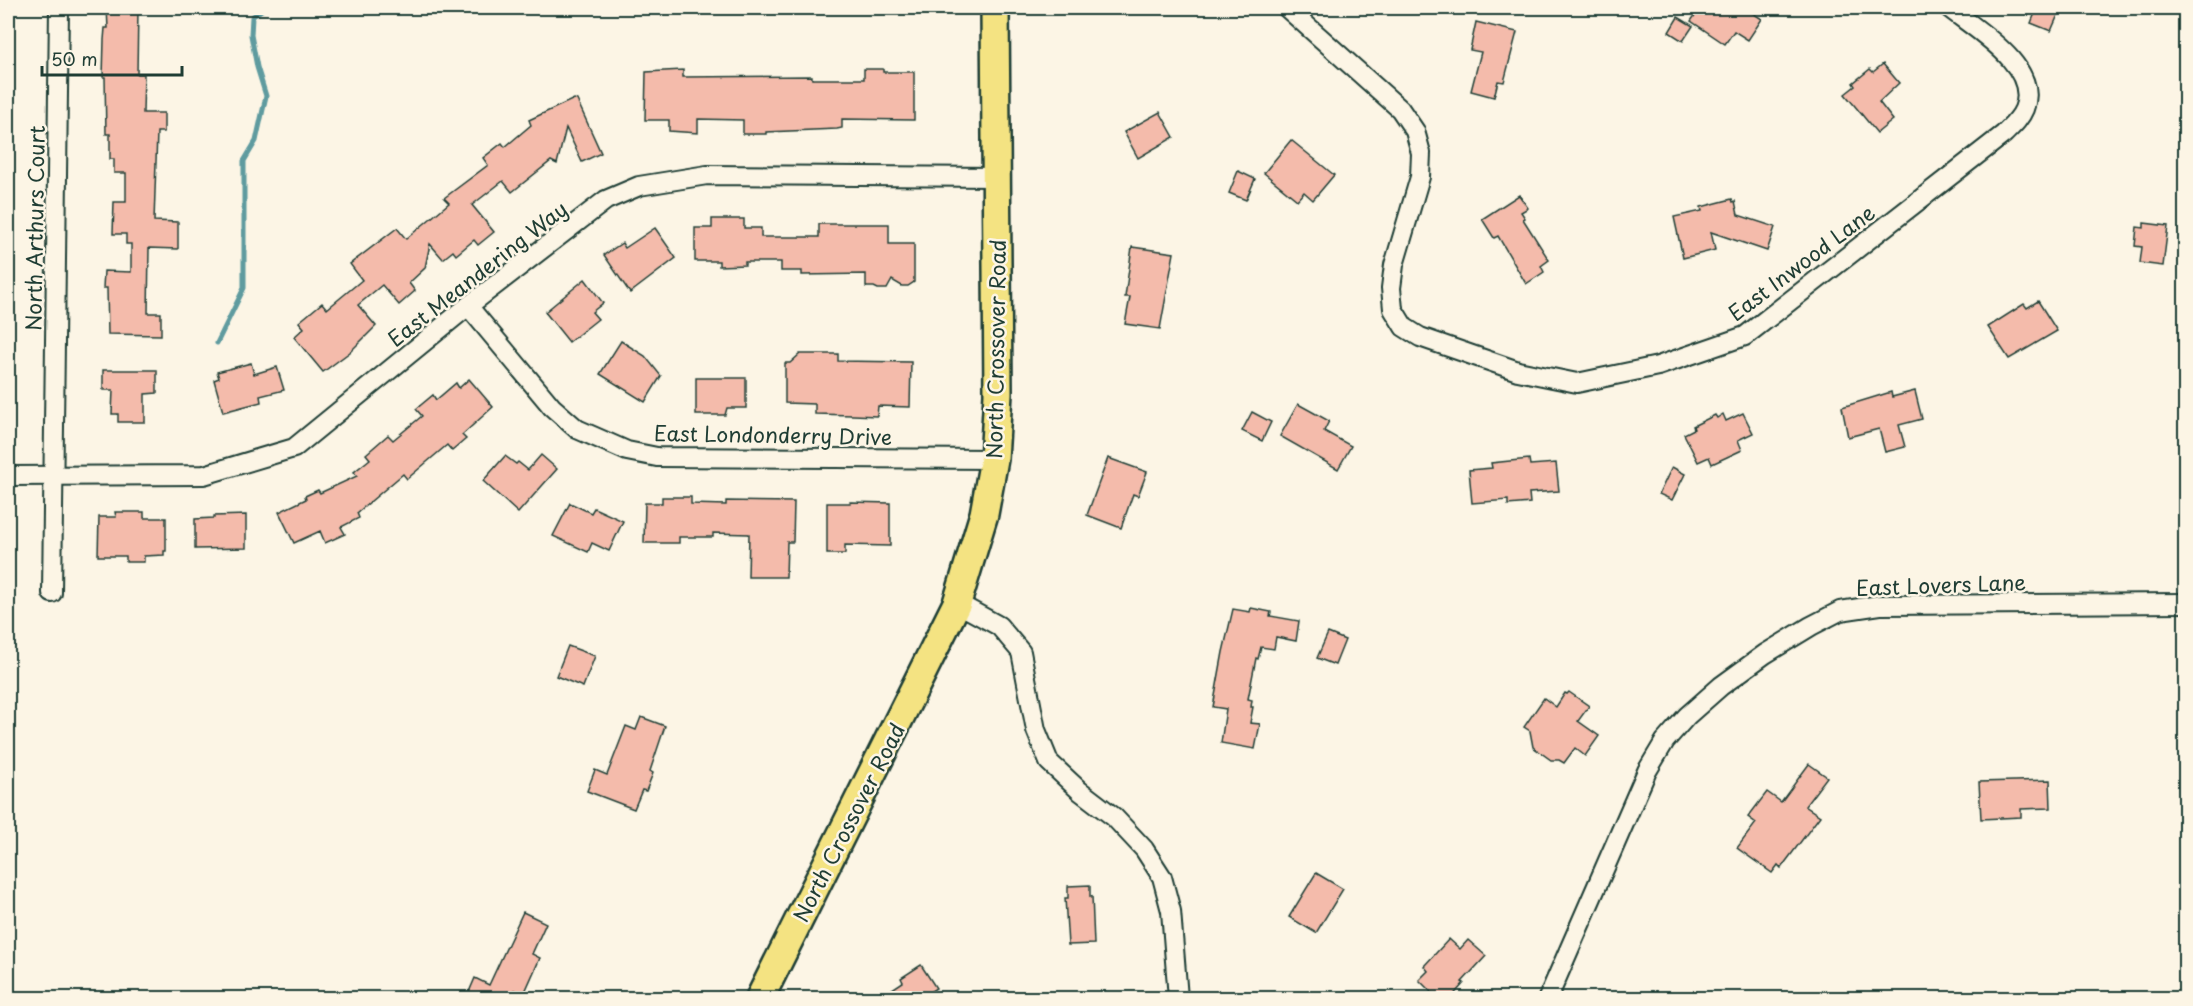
<svg xmlns="http://www.w3.org/2000/svg" width="2193" height="1006" viewBox="0 0 2193 1006" font-family="'Playpen Sans',sans-serif">
<rect width="100%" height="100%" fill="#fcf5e5"/>
<filter id="ink" filterUnits="userSpaceOnUse"><feTurbulence type="fractalNoise" baseFrequency=".0167" numOctaves="2"/><feDisplacementMap in="SourceGraphic" scale="12" xChannelSelector="R" yChannelSelector="G"/><feConvolveMatrix kernelMatrix="1 2 1 2 8 2 1 2 1" color-interpolation-filters="sRGB"/></filter>
<g filter="url(#ink)">
<g fill="none" stroke-linecap="round" stroke-linejoin="round">
<polyline stroke="#5f9b9f" stroke-width="5" points="217,343 244,288 244,161 256,141 266,96 257,67 251,35 252,17 264,8"/>
</g>
<g fill="#f4bbab" stroke="#1f3d34" stroke-width="1.5">
<polygon points="107,8 138,8 137,74 144,74 143,113 164,113 164,132 157,132 154,221 178,222 178,249 149,248 148,313 161,313 161,335 108,334 107,288 103,288 104,271 131,272 131,244 126,244 126,234 113,234 114,202 126,202 126,173 114,173 114,159 110,159 110,134 106,134 105,77 103,77 104,40 105,28 108,28"/>
<polygon points="1700,8 1745,8 1762,19 1748,40 1734,31 1725,44 1691,21"/>
<polygon points="2037,8 2061,8 2051,31 2031,23"/>
<polygon points="1678,17 1693,26 1683,41 1669,32"/>
<polygon points="1476,22 1517,32 1504,82 1498,81 1494,97 1471,91 1481,52 1470,50"/>
<polygon points="1883,64 1899,83 1879,102 1893,120 1877,133 1845,94 1855,86 1853,83 1870,69 1873,72"/>
<polygon points="864,69 883,69 883,72 914,72 914,120 842,119 842,128 837,129 766,132 766,134 743,134 743,120 698,119 698,133 669,131 669,120 645,120 646,72 683,70 683,77 812,76 812,79 864,79"/>
<polygon points="574,99 577,100 601,153 582,162 566,128 557,164 551,161 512,192 503,181 472,205 494,232 478,245 474,240 456,255 453,251 443,259 430,244 425,268 409,283 415,291 399,305 382,285 358,305 376,326 350,352 323,372 294,337 304,328 299,322 322,303 327,309 362,280 350,264 397,228 406,239 449,203 444,198 488,165 483,158 502,143 505,147 531,125 529,120"/>
<polygon points="1160,112 1174,137 1138,158 1124,132"/>
<polygon points="1291,140 1334,175 1313,200 1304,192 1297,200 1264,173"/>
<polygon points="1238,171 1255,179 1246,200 1229,193"/>
<polygon points="1519,195 1528,208 1521,212 1525,218 1523,219 1549,260 1541,266 1544,272 1526,284 1498,236 1494,238 1482,219"/>
<polygon points="1732,199 1733,202 1735,201 1738,215 1775,227 1767,251 1711,232 1715,250 1683,258 1674,217 1702,211 1701,207"/>
<polygon points="712,219 744,219 744,228 761,228 761,237 819,237 819,224 889,224 889,244 914,244 914,282 908,286 902,286 892,280 887,289 878,289 874,287 866,287 866,274 802,275 802,271 781,271 781,262 745,262 745,265 719,266 719,261 695,261 695,228 712,228"/>
<polygon points="2144,223 2168,226 2163,266 2140,263 2142,247 2135,246 2137,227 2144,228"/>
<polygon points="655,228 676,258 630,293 604,255 622,243 625,248"/>
<polygon points="1132,247 1174,253 1160,329 1125,324 1130,297 1125,297"/>
<polygon points="585,279 603,303 592,312 598,319 569,342 545,312"/>
<polygon points="2038,301 2057,331 2009,359 1988,327 2024,304 2027,308"/>
<polygon points="621,341 645,356 661,376 645,402 600,374"/>
<polygon points="800,354 838,354 838,361 911,362 910,407 878,406 877,416 853,415 815,414 815,404 785,403 785,363 790,363"/>
<polygon points="251,363 254,374 277,367 284,390 260,396 261,402 223,412 214,380 219,378 217,372"/>
<polygon points="103,370 157,370 157,393 145,394 145,422 118,422 118,414 112,414 113,390 103,390"/>
<polygon points="696,378 746,378 746,408 727,408 725,415 696,415"/>
<polygon points="469,379 493,407 462,435 466,439 452,451 447,445 407,479 403,474 357,513 359,518 341,527 345,534 325,543 320,531 294,543 279,512 306,499 305,496 318,490 320,493 357,476 354,472 370,459 366,454 388,435 393,440 422,416 416,409 433,395 436,400 456,383 459,388"/>
<polygon points="1915,391 1922,419 1899,425 1905,447 1885,452 1879,429 1848,437 1842,407 1891,392 1892,397"/>
<polygon points="1298,404 1329,421 1324,431 1351,446 1338,469 1280,436"/>
<polygon points="1252,412 1271,422 1262,441 1242,431"/>
<polygon points="1743,413 1753,433 1738,440 1742,450 1712,464 1709,457 1698,462 1684,434 1694,429 1693,426 1715,415 1717,418 1723,414 1726,421"/>
<polygon points="541,455 557,469 518,513 483,481 505,456 516,464 518,462 528,470"/>
<polygon points="1108,458 1147,472 1138,496 1133,494 1121,528 1087,515"/>
<polygon points="1529,459 1530,465 1556,463 1559,491 1529,493 1530,503 1508,505 1508,500 1472,503 1469,470 1492,468 1491,463"/>
<polygon points="1672,467 1685,474 1672,500 1659,494"/>
<polygon points="662,497 691,497 691,504 726,505 726,501 794,502 793,542 787,542 786,577 748,577 749,534 713,533 713,537 679,537 679,543 644,543 645,503 662,503"/>
<polygon points="850,502 890,503 890,546 845,545 845,554 827,554 827,503 850,503"/>
<polygon points="570,503 591,513 594,508 623,521 609,551 592,543 588,552 553,536"/>
<polygon points="115,512 144,512 144,518 166,518 166,551 164,551 164,555 144,556 144,562 126,562 126,556 98,556 99,517 116,517"/>
<polygon points="246,515 246,548 195,549 195,519 214,518 214,516"/>
<polygon points="1251,608 1271,612 1270,616 1299,621 1296,641 1276,637 1274,649 1261,647 1258,659 1256,658 1248,699 1252,700 1251,707 1253,707 1250,723 1260,724 1255,749 1221,743 1226,709 1213,707 1223,652 1233,609 1250,612"/>
<polygon points="1328,633 1345,640 1335,665 1317,658"/>
<polygon points="568,646 595,656 583,687 556,676"/>
<polygon points="1569,692 1589,706 1578,721 1599,736 1585,756 1575,748 1564,763 1559,760 1551,760 1533,747 1530,731 1524,727 1544,698 1556,707 1565,693 1567,694"/>
<polygon points="641,717 665,726 650,771 653,773 646,791 642,790 634,809 587,791 595,770 607,775 626,726 636,730"/>
<polygon points="1809,764 1827,777 1805,806 1820,816 1781,868 1778,865 1772,873 1737,848 1756,823 1748,817 1767,792 1781,802"/>
<polygon points="2050,780 2051,808 2021,809 2021,817 1981,819 1979,782"/>
<polygon points="1316,873 1343,889 1316,933 1289,917"/>
<polygon points="1090,885 1090,897 1092,896 1094,944 1068,945 1065,898 1068,898 1068,886"/>
<polygon points="523,912 546,923 532,954 540,958 524,994 515,990 513,995 521,999 466,999 475,978 489,985"/>
<polygon points="1449,939 1460,949 1468,940 1486,956 1462,982 1464,983 1450,999 1438,999 1419,980 1428,971 1424,966"/>
<polygon points="921,965 936,988 919,999 877,999 903,982 901,978"/>
</g>
<g fill="none" stroke-linecap="round" stroke-linejoin="round">
<g stroke="#1f3d34" stroke-width="22">
<g id="minor">
<path d="M1287 8 1400 109 1415 131 1421 153 1420 177 1394 265 1391 288 1393 309 1404 327 1420 337 1518 371 1577 383 1658 366 1745 336 2004 134C2012 126 2020 119 2024 109 2041 67 1975 29 1949 8"/>
<polyline points="468,306 552,407 577,429 627,451 657,457 994,459"/>
<polyline points="8,476 204,475 294,448 468,306 606,200 639,186 707,175 998,177"/>
<polyline points="52,593 59,8"/>
<polyline points="957,603 999,626 1021,652 1036,730 1049,762 1080,791 1114,817 1144,849 1162,877 1171,911 1178,998"/>
<polyline points="1548,998 1647,771 1665,741 1687,716 1721,686 1765,654 1811,626 1840,611 1880,605 2186,603"/>
</g>
</g>
<g stroke="#1f3d34" stroke-width="32">
<polyline id="primary" points="760,998 957,603 984,514 994,459 998,394 995,8"/>
</g>
<use href="#minor" stroke="#fcf5e5" stroke-width="18"/>
<use href="#primary" stroke="#f4e382" stroke-width="27"/>
</g>
</g>
<g text-anchor="middle" dominant-baseline="central" stroke-width="5" stroke-linejoin="round" paint-order="stroke">
<g font-size="21" fill="#1f3d34" stroke="#fcf5e5">
<text transform="translate(34 228) rotate(-89)">North Arthurs Court</text>
<text transform="translate(1801 262) rotate(-37)">East Inwood Lane</text>
<text transform="translate(477 273) rotate(-38)">East Meandering Way</text>
<text transform="translate(995 349) rotate(-89)">North Crossover Road</text>
<text transform="translate(773 434) rotate(1)">East Londonderry Drive</text>
<text transform="translate(1941 584) rotate(-2)">East Lovers Lane</text>
<text transform="translate(848 822) rotate(-63)">North Crossover Road</text>
</g>
</g>
<rect width="2193" height="1006" fill="none" stroke="#fcf5e5" stroke-width="30"/>
<rect x="15" y="15" width="2163" height="976" fill="none" stroke="#1f3d34" stroke-width="2" filter="url(#ink)"/>
<path d="M42 66v9h140v-9" fill="none" stroke="#1f3d34" stroke-width="3"/>
<text x="51" y="66" font-size="18" fill="#1f3d34" stroke="#fcf5e5" stroke-width="4.5" paint-order="stroke">50 m</text>
</svg>
